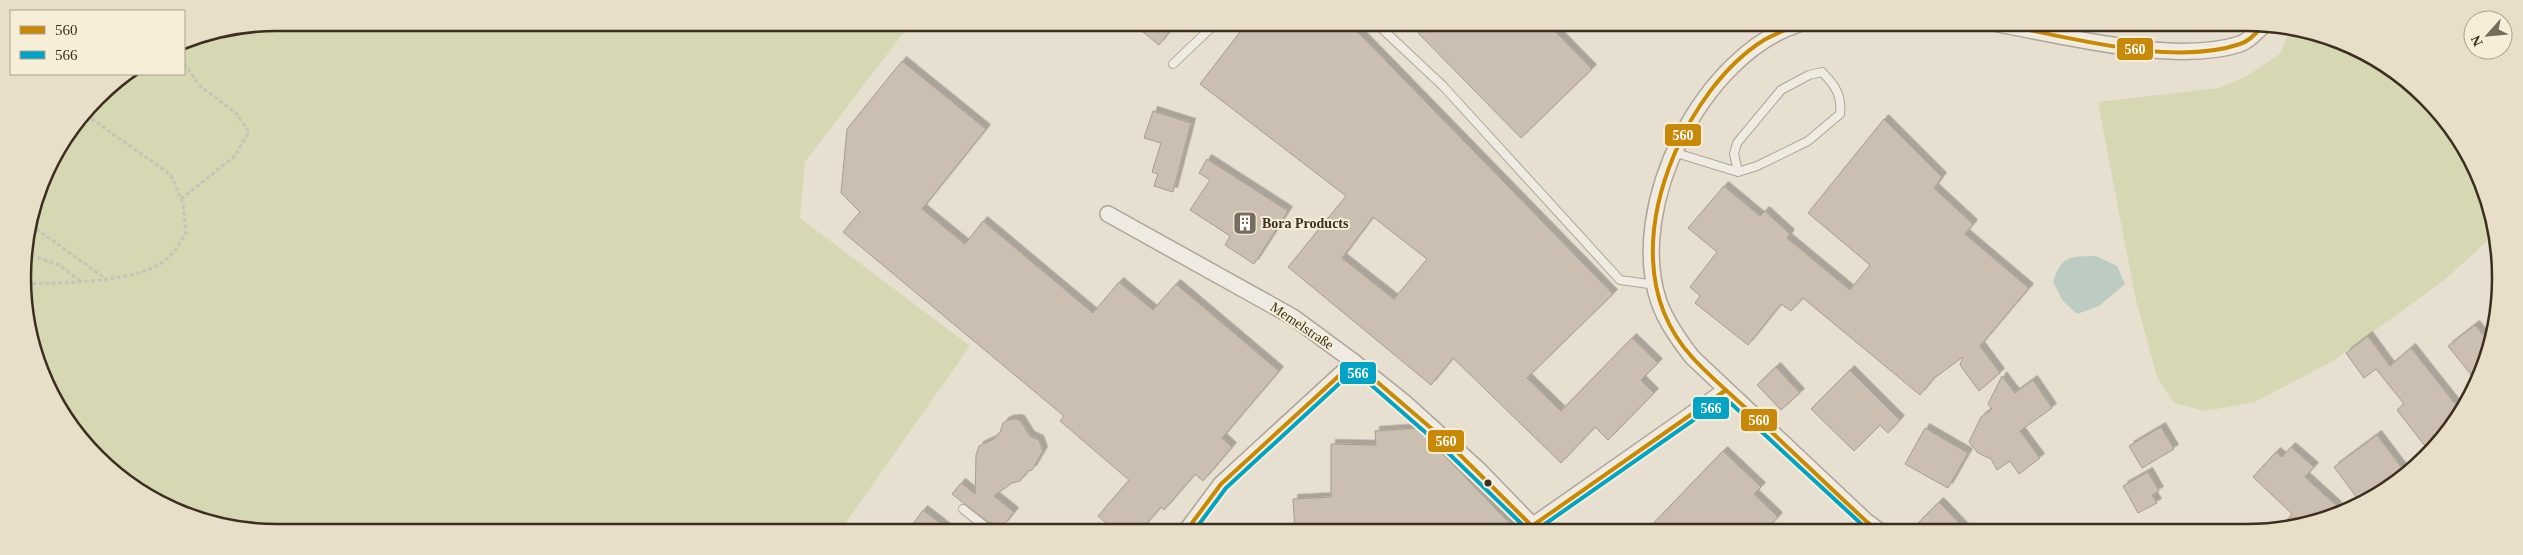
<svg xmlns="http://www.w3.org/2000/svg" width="2523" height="555" viewBox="0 0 2523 555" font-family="'Times New Roman',serif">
<defs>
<filter id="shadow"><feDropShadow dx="4.5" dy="-4.5" stdDeviation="0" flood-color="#0004"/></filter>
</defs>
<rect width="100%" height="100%" fill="#e7e0d1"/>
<g fill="#d6d7b3">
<polygon points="278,23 911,23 805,162 800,218 970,346 840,531 245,530 164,506 86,445 36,359 23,261 42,180 97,97 132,74 184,74 184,41"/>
<polygon points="2117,24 2230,25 2227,27 2153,30"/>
<polygon points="2290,29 2373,57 2448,122 2492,211 2493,236 2443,281 2333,361 2255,402 2205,411 2174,403 2157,377 2135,296 2098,102 2219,88 2247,76 2281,53"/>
</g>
<path fill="#bcccc2" d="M2096 256 2117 266 2125 284 2099 306 2077 314 2063 301 2053 282C2062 254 2070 257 2096 256Z"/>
<g fill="#cbbfb2" stroke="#a89c90" fill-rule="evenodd" filter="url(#shadow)">
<polygon points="1132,23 1176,23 1159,45"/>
<path d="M1246 24H1350L1613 294 1527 378 1561 411 1632 338 1658 363 1641 380 1654 393 1608 440 1595 427 1561 463 1453 358 1431 385 1288 267 1346 196 1200 84ZM1373 217 1427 259 1394 299 1342 258Z"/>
<polygon points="1427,24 1548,24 1592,69 1521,138 1418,33"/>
<polygon points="902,61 986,129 922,209 965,244 983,221 1093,313 1119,282 1153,310 1176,284 1279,371 1222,438 1232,447 1203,481 1195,474 1164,510 1161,507 1140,531 1116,531 1098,516 1129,480 1060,421 1064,416 843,232 860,212 841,193 847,129"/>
<polygon points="1153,111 1191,123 1173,192 1154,186 1158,174 1152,172 1161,143 1144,138"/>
<polygon points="1884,119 1942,177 1934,188 1973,224 1965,234 2029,288 1980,346 2000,373 1979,391 1960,365 1963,357 1933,379 1920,395 1803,298 1791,311 1781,304 1748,345 1695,303 1700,296 1690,287 1717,252 1688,228 1724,186 1760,216 1765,211 1790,234 1787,238 1850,290 1870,265 1808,213"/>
<polygon points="1207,159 1288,211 1254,264 1225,245 1230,236 1190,210 1210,180 1199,173"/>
<polygon points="2475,325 2489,342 2477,382 2448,346"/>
<polygon points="2368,336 2390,366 2411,348 2460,410 2436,443 2428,450 2397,410 2404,404 2376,369 2364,378 2346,353"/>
<polygon points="1776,367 1800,393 1781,410 1757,385"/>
<polygon points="1850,370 1900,420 1888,433 1880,425 1854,451 1811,409"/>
<polygon points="2002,376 2015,393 2033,380 2052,408 2020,431 2040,458 2019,474 2010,461 1997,470 1991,459 1978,453 1969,442 1981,417 1992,409 1988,404"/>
<polygon points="1016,419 1020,420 1030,436 1039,440 1043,451 1032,470 1028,471 1020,481 1012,483 994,496 1014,512 1004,525 988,522 952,494 961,483 975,494 976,455 979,446 994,439 1000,432 1003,423 1008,420"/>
<polygon points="2161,427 2174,449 2142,468 2129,446"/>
<polygon points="1418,428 1517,531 1295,531 1293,499 1331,497 1331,444 1376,445 1375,431"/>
<polygon points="1925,428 1968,453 1948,488 1905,464"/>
<polygon points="2377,435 2405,472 2360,502 2334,467"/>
<polygon points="2291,447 2314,467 2305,477 2337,506 2327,517 2280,528 2292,514 2253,477 2276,452 2282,457"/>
<polygon points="1723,451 1761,487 1754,494 1778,517 1764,532 1646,531"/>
<polygon points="2148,472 2159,491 2152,495 2157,503 2138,513 2123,486"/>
<polygon points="1939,502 1968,532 1924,532 1917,524"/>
<polygon points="923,510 950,531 908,531"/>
</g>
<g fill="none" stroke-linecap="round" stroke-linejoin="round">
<g stroke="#ada599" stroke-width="10">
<g id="service">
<polyline points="1377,24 1443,86 1620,280 1656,285"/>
<polyline points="1173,64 1215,24"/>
<path d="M1673 152 1738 172 1757 166 1808 141 1840 114C1842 95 1835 85 1822 72L1809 75 1781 90 1737 143 1734 154 1738 172"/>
<polyline points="963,509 986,527 1004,531"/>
</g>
</g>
<g stroke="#ada599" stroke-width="18">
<g id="minor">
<path d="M1799 24C1703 54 1626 206 1659 302 1666 322 1679 340 1692 357L1866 521 1881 532"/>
<path d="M1998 24C2065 36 2176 65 2240 44 2249 41 2257 31 2264 25"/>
<polyline points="1108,214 1293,317 1354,362 1404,402 1479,470 1538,531"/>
<polyline points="1532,526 1726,390"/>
<polyline points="1186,531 1221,484 1354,362"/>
</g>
</g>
<g stroke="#c8c2b9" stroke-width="3" stroke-dasharray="4 2.5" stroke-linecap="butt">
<polyline points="181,199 235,156 249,132 236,113 199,85 184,63"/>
<polyline points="31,225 106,279"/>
<polyline points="25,253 59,265 80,281"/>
<path d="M26 284C63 282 145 284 171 255 177 249 181 240 186 233L183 204 171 175 86 115"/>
</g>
<use href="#service" stroke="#efebe3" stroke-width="8"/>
<use href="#minor" stroke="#efebe3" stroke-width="15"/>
<g stroke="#f7eed8" stroke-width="8">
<g id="bus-1">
<path d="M1799 24C1788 29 1775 34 1764 40 1724 65 1692 111 1674 155 1646 222 1640 300 1692 357 1710 377 1731 394 1750 412 1789 448 1827 485 1866 521L1880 532"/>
<path d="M2000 24C2068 37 2174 67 2240 44 2250 41 2257 32 2264 25"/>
<polyline points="1354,362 1446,441 1532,526"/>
<polyline points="1532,526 1726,390"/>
<polyline points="1186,531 1221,484 1354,362"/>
</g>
</g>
<g stroke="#f7eed8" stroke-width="8">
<g id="bus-2">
<polyline points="1194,531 1226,488 1354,370 1441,446 1529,531"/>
<polyline points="1535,531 1725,398 1870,532"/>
</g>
</g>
<use href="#bus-1" stroke="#c88808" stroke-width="4"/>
<use href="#bus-2" stroke="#03a3c5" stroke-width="4"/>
</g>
<defs>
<g id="building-square" transform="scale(1.25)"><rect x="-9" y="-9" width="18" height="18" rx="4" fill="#786c5e" stroke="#f7eed8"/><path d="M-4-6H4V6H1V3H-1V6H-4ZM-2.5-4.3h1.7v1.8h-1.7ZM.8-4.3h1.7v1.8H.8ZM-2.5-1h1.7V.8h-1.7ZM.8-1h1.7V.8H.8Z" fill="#fff"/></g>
</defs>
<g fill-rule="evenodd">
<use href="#building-square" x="1245" y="223"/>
</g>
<circle fill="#3d2e20" stroke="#f7eed8" stroke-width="2" cx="1488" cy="483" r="4.5"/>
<g text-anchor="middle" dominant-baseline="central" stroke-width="4" stroke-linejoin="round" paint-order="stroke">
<g font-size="14" font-weight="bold" fill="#3d2e20" stroke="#f7eed8" text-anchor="start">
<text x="1262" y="223">Bora Products</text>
</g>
<g font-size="14" fill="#3d2e20" stroke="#f7eed8">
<text transform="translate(1302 326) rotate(34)">Memelstraße</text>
</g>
</g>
<path d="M0 0H2523V555H0ZM277 31H2246A246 246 0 0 1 2492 277V278A246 246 0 0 1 2246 524H277A246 246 0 0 1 31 278V277A246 246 0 0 1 277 31Z" fill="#e8dfc9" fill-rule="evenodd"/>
<path fill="none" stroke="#3d2e20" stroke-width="2.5" d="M277 31H2246A246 246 0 0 1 2492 277V278A246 246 0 0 1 2246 524H277A246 246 0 0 1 31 278V277A246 246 0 0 1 277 31Z"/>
<g stroke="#f7eed8" stroke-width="2">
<rect x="2116" y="37" width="38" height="24" rx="5" fill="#c88808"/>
<rect x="1664" y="123" width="38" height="24" rx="5" fill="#c88808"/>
<rect x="1339" y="361" width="38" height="24" rx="5" fill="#03a3c5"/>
<rect x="1692" y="396" width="38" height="24" rx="5" fill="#03a3c5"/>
<rect x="1740" y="408" width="38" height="24" rx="5" fill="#c88808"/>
<rect x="1427" y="429" width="38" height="24" rx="5" fill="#c88808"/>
</g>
<g font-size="14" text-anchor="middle" font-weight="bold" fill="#fff">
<text x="2135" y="54">560</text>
<text x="1683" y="140">560</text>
<text x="1358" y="378">566</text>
<text x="1711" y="413">566</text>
<text x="1759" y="425">560</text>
<text x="1446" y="446">560</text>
</g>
<rect x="10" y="10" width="175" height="65" fill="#f7eed8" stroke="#ada18e"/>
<rect x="20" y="26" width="25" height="8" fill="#c88808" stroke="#ada18e"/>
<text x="55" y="35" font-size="15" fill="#3d2e20">560</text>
<rect x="20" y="51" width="25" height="8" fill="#03a3c5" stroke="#ada18e"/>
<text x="55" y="60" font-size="15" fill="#3d2e20">566</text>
<g transform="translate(2488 35) rotate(243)"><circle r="24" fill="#f7eed8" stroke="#ada18e"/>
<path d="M0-4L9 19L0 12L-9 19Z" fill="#786c5e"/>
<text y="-8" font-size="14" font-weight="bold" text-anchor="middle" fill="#3d2e20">N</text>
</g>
</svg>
